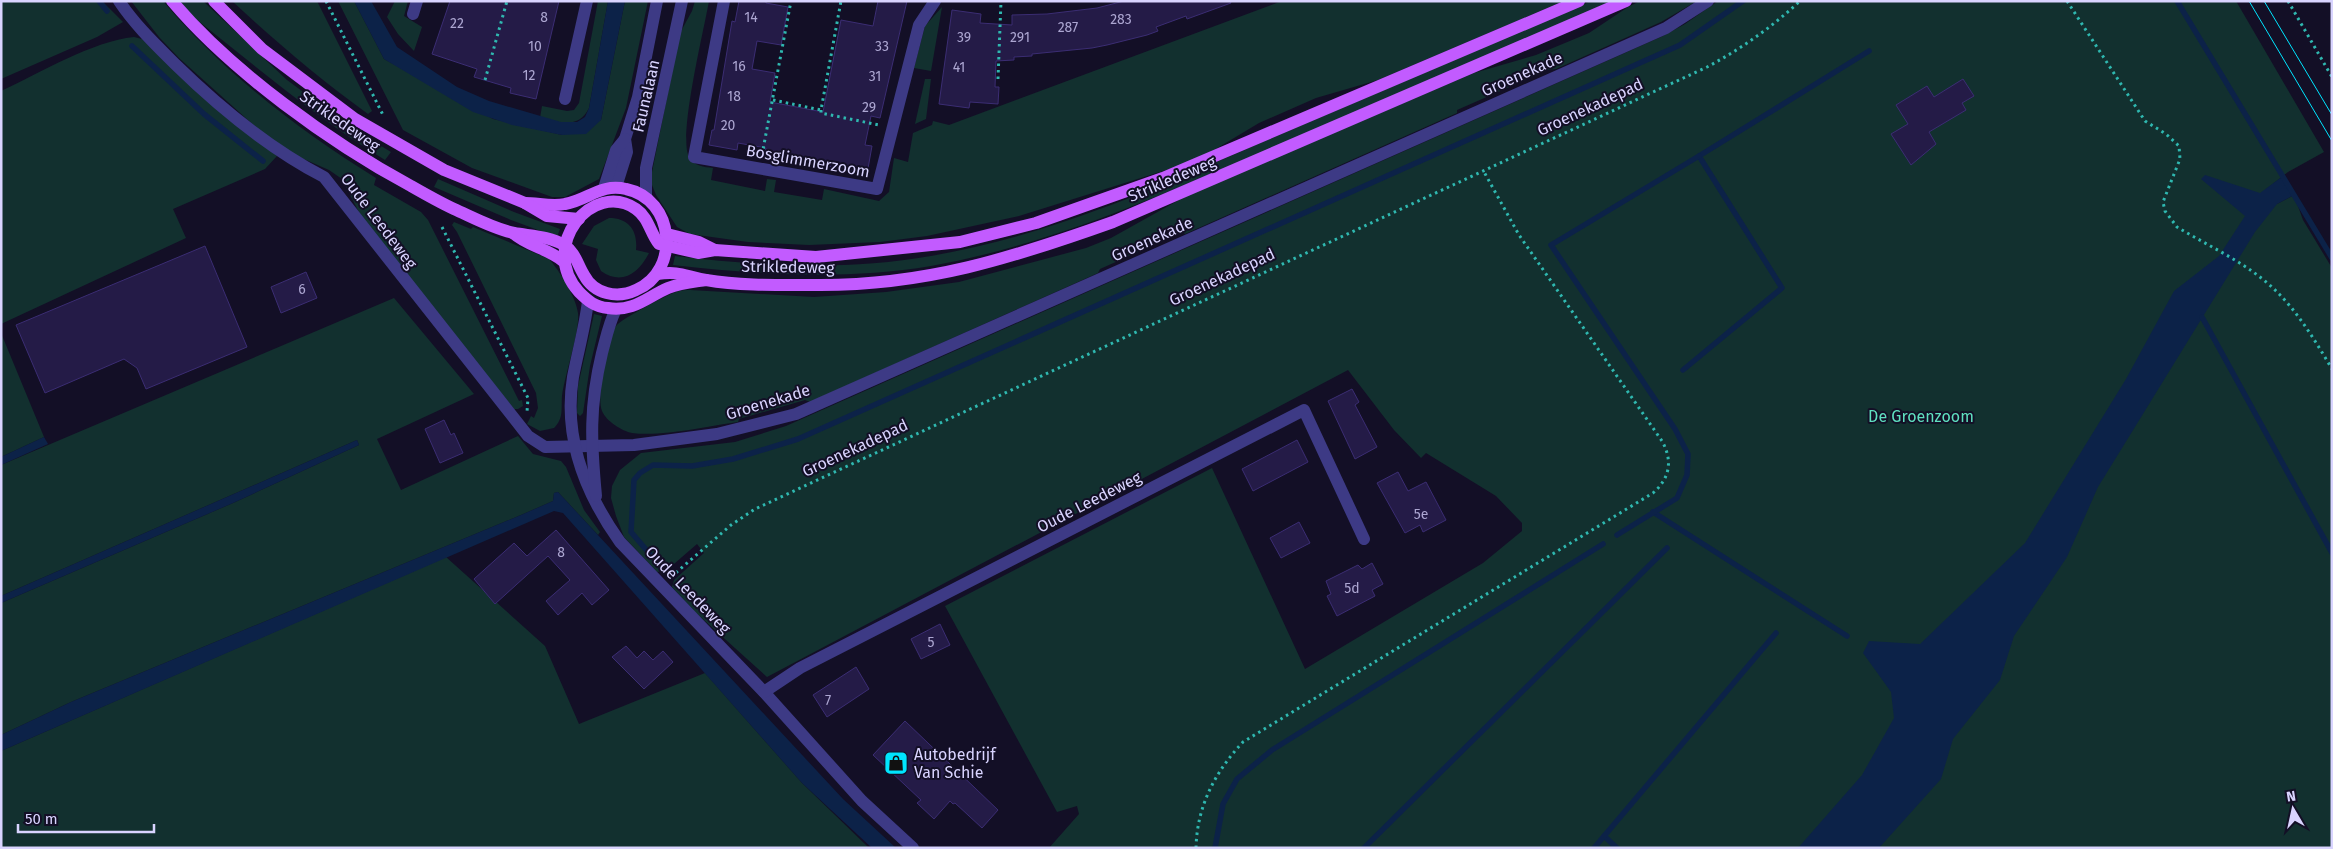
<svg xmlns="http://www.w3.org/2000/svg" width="2333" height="849" viewBox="0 0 2333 849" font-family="'Fira Sans',sans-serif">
<rect width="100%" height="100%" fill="#130f26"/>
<g fill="#12302f">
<polygon points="1,1 102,1 123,22 97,37 1,79"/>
<path d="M131 1H163C222 71 298 130 376 178L374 185 421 212 428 220 519 401 522 400 523 406 518 409H514L368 230 342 179 329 170 290 153 259 130 179 58 159 37Z"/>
<path d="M180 1H203L287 80 355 130 391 152 385 160C316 118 254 65 191 15Z"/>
<path d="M232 1H317L372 111 368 114C320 79 276 42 232 1Z"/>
<polygon points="338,1 354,1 384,59 493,119 562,135 601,120 625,1 648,1 626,108 599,179 565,197 552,197 472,168 403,130"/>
<polygon points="395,1 408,1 404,16 422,27 414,51 398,34 387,17"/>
<path d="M598 1H608L589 108C578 130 559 122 540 118L542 106 567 111 574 110 579 103Z"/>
<path d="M695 1H709C704 30 678 136 689 157 694 166 704 167 713 168L711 180 765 191 767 179 776 180 774 192 822 200 824 189 879 201 889 192 894 158 908 162 913 133 932 125 933 121 949 125 1282 1H1564L1378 80 1316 98 1259 123 1214 150 1176 167 1019 216 927 236 880 242 809 245 748 242 690 234 677 227 656 195 652 185V172L680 33 692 11Z"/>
<path d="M1591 1H1613C1500 50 1387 98 1274 147 1162 195 1053 244 931 266 847 280 758 275 673 265L675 256C759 266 847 271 931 256 1052 235 1158 187 1270 139 1377 93 1484 47 1591 1Z"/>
<path d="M1640 1H1697L1661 22 1556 69 1548 70 1457 110V113L1185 234 1183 232 1100 269 1098 273 810 402 805 400 739 419 738 422C708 426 662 437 632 433 622 431 606 421 602 411 596 397 607 337 616 326 621 319 670 293 679 291 682 290 687 290 690 290L814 297 886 292 959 282 1086 248 1111 238 1188 195 1474 73 1536 55 1589 33 1628 7Z"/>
<polygon points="1718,1 2236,1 2324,152 2288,172 2265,190 2277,204 2294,195 2303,220 2332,268 2332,848 1049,848 1079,814 1077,806 1057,812 945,606 1212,468 1305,669 1483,563 1522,531 1522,523 1496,496 1426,453 1421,458 1394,430 1348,370 767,677 695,612 672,587 674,580 704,553 697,544 667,570 657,572 624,537 616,516 611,498 612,486 620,470 641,453 735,442 786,426 1663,36 1685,24"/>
<polygon points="942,7 931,71 914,68 925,26"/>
<path d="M134 37 142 39 277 156 265 169 173 209 186 238 1 324V91C40 73 93 41 134 37Z"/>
<polygon points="925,79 931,79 926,119 915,124"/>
<polygon points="438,179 514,212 560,229 557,237 511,220 434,187"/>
<path d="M609 218C629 218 638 231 636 250L649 253C639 273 622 286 601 271L596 260 598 249 582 244 594 226Z"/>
<path d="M454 222 471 229 473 227 549 259C559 270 576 297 578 313 580 331 565 374 562 396 561 409 564 418 554 428L540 431 527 424 531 416 534 418 538 408 536 393 457 232 452 225Z"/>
<polygon points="394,298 474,394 377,439 401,490 518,436 533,454 561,461 566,467 584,510 600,532 598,535 558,492 554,493 553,501 521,515 71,702 1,735 1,603 233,503 359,445 357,440 1,596 1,465"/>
<polygon points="594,314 602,316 590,366 583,413 580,416 577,413 578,386"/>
<polygon points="1,333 44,437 1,457"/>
<polygon points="446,557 545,646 579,724 705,673 802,783 869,848 1,848 1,751"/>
</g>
<g fill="#0c2248">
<polygon points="354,1 371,1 397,47 457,87 489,101 561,122 577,122 585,117 589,108 608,1 625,1 601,120 586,134 562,135 512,125 473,112 384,59"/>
<polygon points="2205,175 2260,193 2283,176 2294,195 2277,204 2255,232 2098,487 2067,557 2014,636 2000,680 1953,739 1941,779 1879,848 1798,848 1862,775 1894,718 1891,692 1863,653 1869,641 1920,644 2025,543 2126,379 2174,291 2219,256 2245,216 2201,179"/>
<polygon points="44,437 48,444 1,465 1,457"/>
<polygon points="357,440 359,445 233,503 1,603 1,596"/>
<polygon points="558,492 843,799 896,848 872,848 802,783 563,513 554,511 1,751 1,735 71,702 521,515 553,501 554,493"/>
</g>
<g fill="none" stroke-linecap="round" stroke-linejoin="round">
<g stroke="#0c2248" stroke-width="5.5">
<polyline points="99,1 107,11"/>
<polyline points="2177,1 2332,258"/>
<polyline points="132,46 204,114 263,161"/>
<polyline points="2202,317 2332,553"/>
<polyline points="1683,370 1782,288 1699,156 1869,51"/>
<polyline points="1653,512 1847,636"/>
<polyline points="1617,535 1677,498 1687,475 1688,454 1675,429 1551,245 1699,156"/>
<polyline points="661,567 631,532 634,480 640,473 653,465 692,466 733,459 798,439 1680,45 1743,1"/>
<polyline points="1604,836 1617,848"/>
<polyline points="1215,848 1223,804 1237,779 1272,750 1603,544"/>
<polyline points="1364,848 1667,548"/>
<polyline points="1594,848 1776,633"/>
</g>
</g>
<g fill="#241b47" stroke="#3b2d73">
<polygon points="450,1 559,1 536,99 510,93 511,88 474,77 477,69 432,54"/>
<polygon points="739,1 766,1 766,3 788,7 781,45 757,41 752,69 775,73 770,102 823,112 841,20 873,26 878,1 907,1 880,118 871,116 865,145 872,146 867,174 838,167 824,166 809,161 764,155 766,148 738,143 737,150 709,145 712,130 714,130 732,21 735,22"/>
<polygon points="1124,1 1230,1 1231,3 1187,19 1186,16 1156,27 1158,31 1147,35 1107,45 1092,48 1032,54 1032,56 1014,57 1014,60 996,61 995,87 999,87 998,104 970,102 969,108 939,104 952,10 981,14 980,23 1012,25 1012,15 1047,14 1097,8"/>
<polygon points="1963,79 1974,96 1962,103 1966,110 1929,132 1936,144 1911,165 1891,134 1908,124 1896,105 1927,86 1934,97"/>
<polygon points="205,246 247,347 146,389 137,368 124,359 45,393 16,325"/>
<polygon points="306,272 317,298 281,313 271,287"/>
<polygon points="1352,389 1359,402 1355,405 1377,447 1355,459 1328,401"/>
<polygon points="444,420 451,435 454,433 463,453 440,463 425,429"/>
<polygon points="1297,440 1308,462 1253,491 1242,469"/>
<polygon points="1398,472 1408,491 1426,482 1446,520 1423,532 1420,525 1405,533 1377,483"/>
<polygon points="1299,522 1310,543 1281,558 1270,538"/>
<polygon points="556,530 609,590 592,605 582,593 558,615 546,601 570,580 548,556 495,604 474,579 514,543 527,556"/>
<polygon points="1372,563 1383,584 1372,590 1375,596 1337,616 1327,596 1331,594 1326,581 1358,565 1362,569"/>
<polygon points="940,624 950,645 921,659 911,639"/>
<polygon points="626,646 637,658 644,651 653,660 663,651 673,662 644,689 612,657"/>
<polygon points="856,667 869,689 827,717 813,695"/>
<polygon points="905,721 998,810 982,828 955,803 953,804 950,801 934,819 917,803 921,800 873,755"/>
</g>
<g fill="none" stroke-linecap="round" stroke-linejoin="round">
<g stroke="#2fb8b0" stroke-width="3" stroke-dasharray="2.5 4" stroke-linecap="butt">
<polyline points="326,1 384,117"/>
<path d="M2067 1 2145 121 2166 134 2179 146 2180 159 2163 202 2165 211 2177 227C2210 247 2249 264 2276 291 2298 312 2316 342 2332 369"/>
<polyline points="2288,1 2332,77"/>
<polyline points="998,79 1001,1"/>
<polyline points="485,80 507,1"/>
<polyline points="773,100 821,110 841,1"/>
<polyline points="821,110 821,113 879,125"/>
<polyline points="762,155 791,1"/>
<polyline points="442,227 528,398 527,412"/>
<path d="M671 577 731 525 755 509 1707 67C1741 49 1772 27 1800 1"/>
<path d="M1196 848C1197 806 1215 772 1243 742L1653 493C1670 478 1673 461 1662 441L1519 235 1483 170"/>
</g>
<g stroke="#3d3a85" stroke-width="12">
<path d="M119 1C135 25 155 44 175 64 220 108 268 148 324 177L528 436 545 447 634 445 717 434 796 414 1666 28 1708 1"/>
<polyline points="724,1 694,157 877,189 919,25 935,1"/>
<polyline points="413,14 417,1"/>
<polyline points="565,99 587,1"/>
<polyline points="616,187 627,152 625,139 638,97 657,1"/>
<polyline points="604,188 616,150 625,139"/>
<polyline points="646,197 646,168 682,1"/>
<path d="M588 301C585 327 578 351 573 377 563 438 585 493 620 542L764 692 862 801 913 848"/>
<path d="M596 496C591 442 589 407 602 353 606 338 609 323 616 309"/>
<polyline points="764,692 800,668 1304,410 1364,539"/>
</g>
<g stroke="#c25bff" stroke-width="12">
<path d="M172 1C231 71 331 143 411 186 425 194 439 202 454 209 472 217 494 229 514 233 530 236 549 236 564 245 576 253 577 264 584 275 594 294 617 299 636 290 681 271 675 199 626 189 601 183 588 200 565 204 553 207 538 203 525 203"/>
<polyline points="214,1 262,49 355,119 444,170 525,203 547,216 579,219"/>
<path d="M513 233C529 247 547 248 563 261"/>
<polyline points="667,234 699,242 715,250"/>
<path d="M657 274C681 271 684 276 706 280 741 286 780 285 815 285 925 286 1012 258 1113 222L1626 1"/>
<path d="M706 280C693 282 680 283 668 288 647 297 634 312 608 308 595 307 588 301 579 292 538 247 592 179 636 209 649 218 650 233 659 244L698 253 715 250 816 257 960 242 1036 223 1163 178 1579 1"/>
</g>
<g stroke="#00e5ff" stroke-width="1">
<polyline points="2249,1 2332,141"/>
<polyline points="2264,1 2332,115"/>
</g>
</g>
<defs>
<g id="shop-square" transform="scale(1.25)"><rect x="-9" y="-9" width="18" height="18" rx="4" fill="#00e5ff" stroke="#130f26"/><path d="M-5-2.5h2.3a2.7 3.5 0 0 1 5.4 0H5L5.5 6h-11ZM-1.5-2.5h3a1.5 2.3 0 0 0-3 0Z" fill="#111"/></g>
</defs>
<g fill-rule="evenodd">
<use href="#shop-square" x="896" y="763"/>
</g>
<g text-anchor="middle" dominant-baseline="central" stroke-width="4" stroke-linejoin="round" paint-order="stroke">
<g font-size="14" fill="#aca6d1">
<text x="544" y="17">8</text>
<text x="751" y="17">14</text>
<text x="1121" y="19">283</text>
<text x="457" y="23">22</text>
<text x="1068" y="27">287</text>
<text x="964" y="37">39</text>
<text x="1020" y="37">291</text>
<text x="535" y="46">10</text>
<text x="882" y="46">33</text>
<text x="739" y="66">16</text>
<text x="959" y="67">41</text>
<text x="529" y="75">12</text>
<text x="875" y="76">31</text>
<text x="734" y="96">18</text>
<text x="869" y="107">29</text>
<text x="728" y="125">20</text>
<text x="302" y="289">6</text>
<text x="1421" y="514">5e</text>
<text x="561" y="552">8</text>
<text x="1352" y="588">5d</text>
<text x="931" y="642">5</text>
<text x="828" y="700">7</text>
</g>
<g font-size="16" fill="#d9d4ff" stroke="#130f26">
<text transform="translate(1522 74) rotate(-24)">Groenekade</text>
<text transform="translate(646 96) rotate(-77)">Faunalaan</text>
<text transform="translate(1590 107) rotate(-25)">Groenekadepad</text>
<text transform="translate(340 121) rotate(35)">Strikledeweg</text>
<text transform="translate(808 161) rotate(10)">Bosglimmerzoom</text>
<text transform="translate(1172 179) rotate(-23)">Strikledeweg</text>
<text transform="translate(379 221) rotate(53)">Oude Leedeweg</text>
<text transform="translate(1152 239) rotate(-24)">Groenekade</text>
<text transform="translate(788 267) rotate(1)">Strikledeweg</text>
<text transform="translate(1222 277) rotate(-25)">Groenekadepad</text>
<text transform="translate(768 402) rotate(-17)">Groenekade</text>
<text transform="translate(855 448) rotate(-25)">Groenekadepad</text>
<text transform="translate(1089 502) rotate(-27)">Oude Leedeweg</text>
<text transform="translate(688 590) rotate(46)">Oude Leedeweg</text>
</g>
<g font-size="16" fill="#5fe0c0" stroke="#130f26">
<text x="1921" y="416">De Groenzoom</text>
</g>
<g font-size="16" fill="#d9d4ff" stroke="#130f26" text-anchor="start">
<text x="914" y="754">Autobedrijf<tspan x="914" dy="18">Van Schie</tspan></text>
</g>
</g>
<rect width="2333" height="849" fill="none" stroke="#d9d4ff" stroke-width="5"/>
<g transform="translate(2293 809) rotate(351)" stroke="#130f26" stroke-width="4" paint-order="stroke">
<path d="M0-4L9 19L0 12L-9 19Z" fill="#d9d4ff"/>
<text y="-8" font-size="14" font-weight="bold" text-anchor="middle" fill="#d9d4ff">N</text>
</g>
<path d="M18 824v8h136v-8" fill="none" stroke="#d9d4ff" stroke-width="2.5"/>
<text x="25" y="824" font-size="15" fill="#d9d4ff" stroke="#130f26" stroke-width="4" paint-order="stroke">50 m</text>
</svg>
